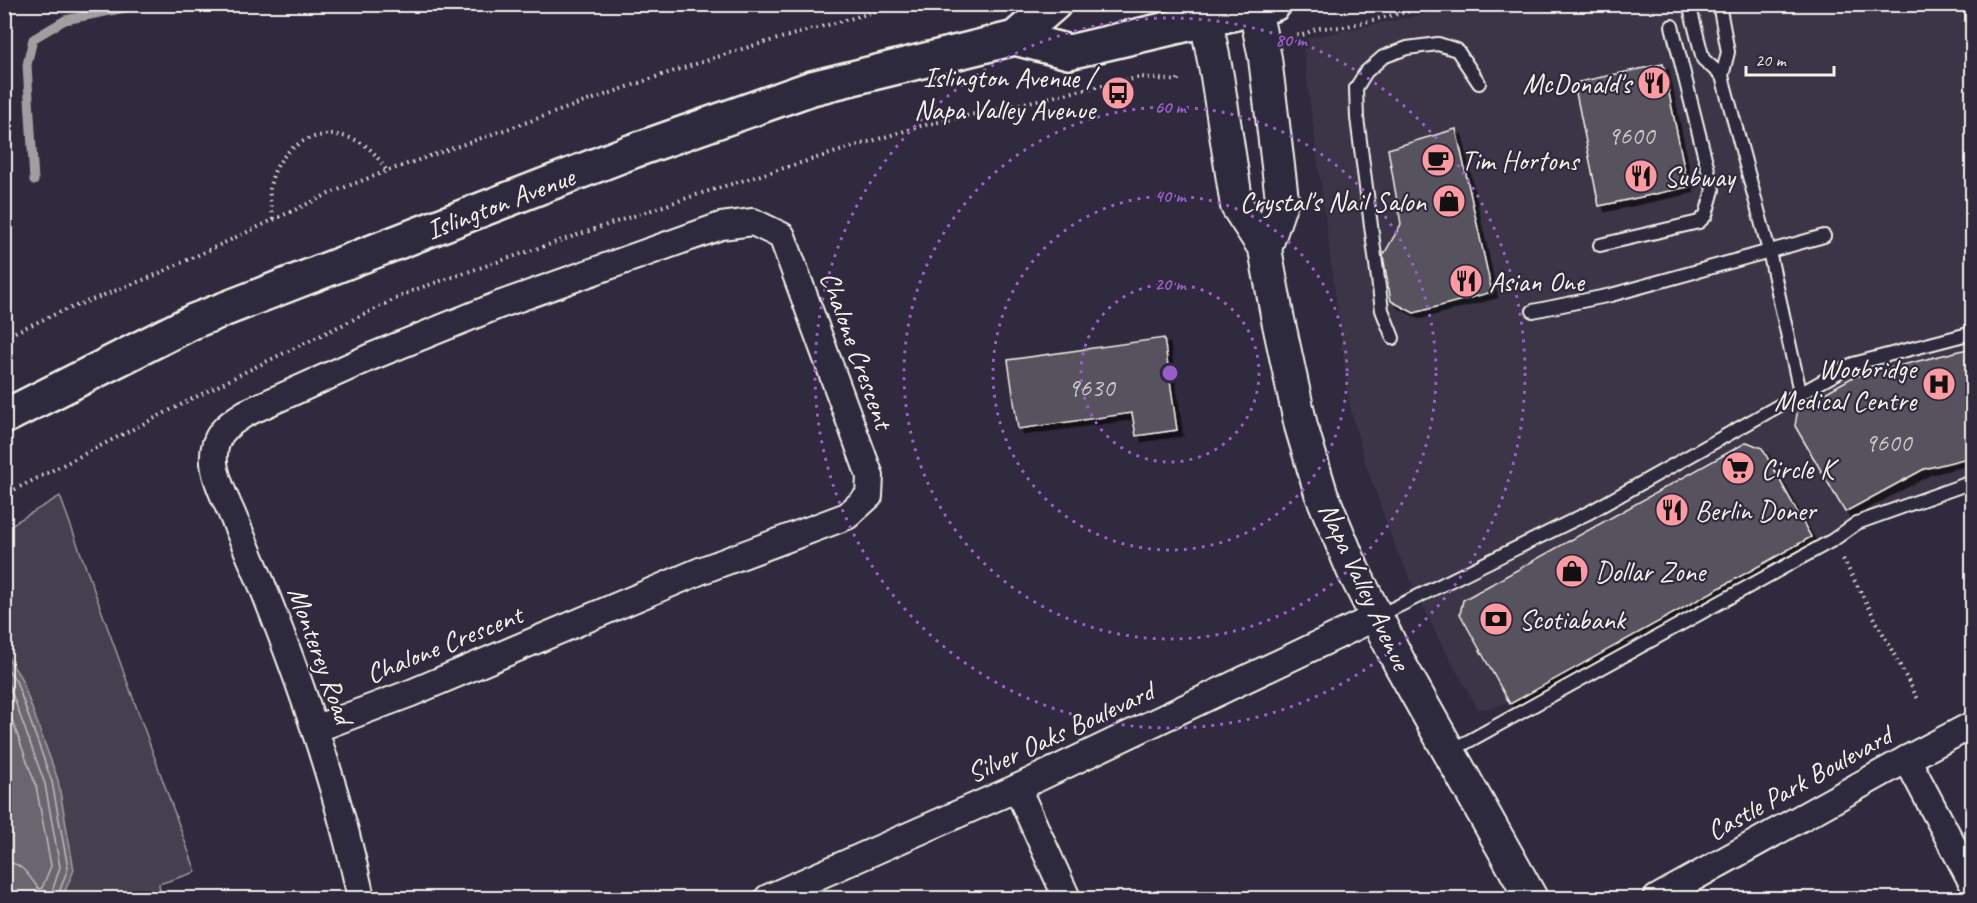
<svg xmlns="http://www.w3.org/2000/svg" width="1977" height="903" viewBox="0 0 1977 903" font-family="Caveat,sans-serif">
<defs>
<filter id="shadow"><feDropShadow dx="5.5" dy="5.5" stdDeviation="0" flood-color="#0009"/></filter>
</defs>
<rect width="100%" height="100%" fill="#2f2a3d"/>
<filter id="ink" filterUnits="userSpaceOnUse"><feTurbulence type="fractalNoise" baseFrequency=".0167" numOctaves="2"/><feDisplacementMap in="SourceGraphic" scale="12" xChannelSelector="R" yChannelSelector="G"/><feConvolveMatrix kernelMatrix="1 2 1 2 8 2 1 2 1" color-interpolation-filters="sRGB"/></filter>
<g filter="url(#ink)">
<polygon fill="#3b3647" points="1468,5 1972,5 1972,478 1832,540 1509,704 1508,702 1495,707 1478,709 1439,640 1396,549 1365,462 1350,407 1303,49 1308,38"/>
<polygon fill="#454050" stroke="#9c989c" stroke-width="1.5" points="60,496 196,872 159,884 161,898 5,898 4,529"/>
<polygon fill="#6a6670" stroke="#a19ea0" stroke-width="1.5" points="5,653 21,678 58,780 74,870 62,898 17,898 5,881"/>
<g fill="none" stroke-linecap="round" stroke-linejoin="round">
<g stroke="#bdb9b8" stroke-width="1.5">
<polyline points="4,664 16,681 52,782 68,868 57,898"/>
<polyline points="4,678 9,685 45,784 60,867 50,898"/>
<path d="M4 698 36 786 51 866 42 888 39 889C29 877 23 862 4 862"/>
</g>
<polyline stroke="#a19ea0" stroke-width="9" points="34,181 27,65 33,39 65,20 145,4"/>
</g>
<g fill="#56525f" stroke="#f4f1e8" stroke-width="1.5" filter="url(#shadow)">
<polygon points="1663,64 1688,187 1599,206 1574,83"/>
<polygon points="1456,129 1492,292 1414,313 1391,301 1383,256 1401,224 1388,149"/>
<polygon points="1164,338 1177,430 1136,436 1132,413 1018,429 1008,360"/>
<polygon points="1972,348 1972,457 1924,469 1845,512 1795,426 1798,408 1853,377"/>
<polygon points="1747,442 1762,448 1811,537 1510,704 1460,614 1463,600"/>
</g>
<g fill="none" stroke-linecap="round" stroke-linejoin="round">
<g stroke="#f4f1e8" stroke-width="16">
<g id="service">
<polyline points="1689,4 1703,59 1722,76"/>
<polyline points="1719,4 1728,52 1722,76 1769,251 1800,392"/>
<polyline points="1600,245 1699,222 1706,215 1713,190 1672,26"/>
<polyline points="1533,311 1611,295 1824,236"/>
<polyline points="1393,338 1382,310 1357,118 1356,88 1366,72 1383,57 1407,48 1438,44 1457,50 1479,83"/>
<polyline points="1378,616 1590,512 1853,364 1972,333"/>
<polyline points="1449,752 1833,540 1857,523 1972,482"/>
</g>
</g>
<g stroke="#f4f1e8" stroke-width="30">
<g id="minor">
<path d="M315 729 411 693 700 571 847 516 869 496 870 476 782 236 753 222 721 226 499 305 373 356 246 413C225 426 212 436 214 463 216 481 225 498 232 514 243 540 254 565 264 590 304 691 339 793 361 898"/>
<polyline points="1907,759 1972,882"/>
<polyline points="1017,788 1067,898"/>
<polyline points="768,898 1017,788 1376,617"/>
<polyline points="1657,898 1907,759 1972,725"/>
</g>
</g>
<g stroke="#f4f1e8" stroke-width="36">
<g id="tertiary">
<polyline points="1203,4 1217,76 1237,206 1265,249 1277,315 1301,426 1321,493 1353,570 1401,666 1531,898"/>
<polyline points="1254,4 1265,58 1282,199 1265,249"/>
</g>
</g>
<g stroke="#f4f1e8" stroke-width="38">
<g id="secondary">
<polyline points="1015,38 1069,52 1274,4"/>
<polyline points="4,417 194,321 633,151 812,88 1015,38 1054,4"/>
</g>
</g>
<g stroke="#f4f1e8" stroke-width="4" stroke-dasharray="1.5 4.5" stroke-linecap="butt">
<polyline points="1297,35 1300,36 1318,28 1343,27 1440,4"/>
<path d="M274 219C271 206 268 195 271 182 281 141 327 122 363 144 373 150 380 161 387 171"/>
<polyline points="4,337 60,312 151,277 335,191 387,171 659,76 745,48 903,4"/>
<polyline points="4,495 243,373 414,290 699,194 921,126 1141,77 1177,81 1179,78"/>
<polyline points="1843,559 1919,701"/>
</g>
<use href="#service" stroke="#2f2a3d" stroke-width="12"/>
<use href="#minor" stroke="#2f2a3d" stroke-width="26"/>
<use href="#tertiary" stroke="#2f2a3d" stroke-width="32"/>
<use href="#secondary" stroke="#2f2a3d" stroke-width="33"/>
</g>
</g>
<g fill="none" stroke="#995dc9" stroke-width="3" stroke-dasharray="3 6">
<circle cx="1170" cy="373" r="89"/>
<circle cx="1170" cy="373" r="177"/>
<circle cx="1170" cy="373" r="266"/>
<circle cx="1170" cy="373" r="355"/>
</g>
<defs>
<g id="restaurant-disc" transform="scale(1.725)"><circle r="9.5" fill="#ff9aa2" stroke="#2f2a3d"/><path d="M-5-6h1v4h1v-4h1v4h1v-4h1v5L-1.5 .5V6h-2V.5L-5-1ZM5-6V6H3V1.5H1.5Q1.5-4 5-6Z" fill="#111"/></g>
<g id="bus-disc" transform="scale(1.725)"><circle r="9.5" fill="#ff9aa2" stroke="#2f2a3d"/><path d="M-5-6H5V4H4V6H2V4H-2V6H-4V4H-5ZM-3.5-4V0h7V-4ZM-3.5 1.2v1.5H-2V1.2ZM2 1.2v1.5H3.5V1.2Z" fill="#111"/></g>
<g id="cafe-disc" transform="scale(1.725)"><circle r="9.5" fill="#ff9aa2" stroke="#2f2a3d"/><path d="M-5.5-4.5H6V0H3Q3 3.5 0 3.5H-2.5Q-5.5 3.5-5.5 0ZM3-3.2v2h1.7v-2ZM-6 4.5H4V6H-6Z" fill="#111"/></g>
<g id="shop-disc" transform="scale(1.725)"><circle r="9.5" fill="#ff9aa2" stroke="#2f2a3d"/><path d="M-5-2.5h2.3a2.7 3.5 0 0 1 5.4 0H5L5.5 6h-11ZM-1.5-2.5h3a1.5 2.3 0 0 0-3 0Z" fill="#111"/></g>
<g id="hospital-disc" transform="scale(1.725)"><circle r="9.5" fill="#ff9aa2" stroke="#2f2a3d"/><path d="M-5-5h3v3.5h4V-5h3V5h-3V1.5h-4V5h-3Z" fill="#111"/></g>
<g id="supermarket-disc" transform="scale(1.725)"><circle r="9.5" fill="#ff9aa2" stroke="#2f2a3d"/><path d="M-6-5.5h2.5l.6 2H6L4.5 2H-2.5L-4.4-4H-6ZM-1.5 3.2a1.3 1.3 0 1 0 .1 0ZM3 3.2a1.3 1.3 0 1 0 .1 0Z" fill="#111"/></g>
<g id="bank-disc" transform="scale(1.725)"><circle r="9.5" fill="#ff9aa2" stroke="#2f2a3d"/><path d="M-6-4H6V4H-6ZM0-2.3a2.3 2.3 0 1 0 0 4.6a2.3 2.3 0 1 0 0-4.6Z" fill="#111"/></g>
</defs>
<g fill-rule="evenodd">
<use href="#restaurant-disc" x="1654" y="83"/>
<use href="#bus-disc" x="1118" y="93"/>
<use href="#cafe-disc" x="1438" y="160"/>
<use href="#restaurant-disc" x="1641" y="176"/>
<use href="#shop-disc" x="1449" y="201"/>
<use href="#restaurant-disc" x="1466" y="281"/>
<use href="#hospital-disc" x="1939" y="384"/>
<use href="#supermarket-disc" x="1738" y="468"/>
<use href="#restaurant-disc" x="1672" y="510"/>
<use href="#shop-disc" x="1572" y="571"/>
<use href="#bank-disc" x="1496" y="619"/>
</g>
<g text-anchor="middle" dominant-baseline="central" stroke-width="4.5" stroke-linejoin="round" paint-order="stroke">
<g font-size="26" fill="#ccc9c6">
<text x="1631" y="135">9600</text>
<text x="1091" y="387">9630</text>
<text x="1888" y="442">9600</text>
</g>
<g font-size="28" fill="#f4f1e8" stroke="#2f2a3d" text-anchor="start">
<text x="1095" y="77" text-anchor="end">Islington Avenue /<tspan x="1095" dy="32">Napa Valley Avenue</tspan></text>
<text x="1631" y="83" text-anchor="end">McDonald's</text>
<text x="1461" y="160">Tim Hortons</text>
<text x="1664" y="176">Subway</text>
<text x="1426" y="201" text-anchor="end">Crystal's Nail Salon</text>
<text x="1489" y="281">Asian One</text>
<text x="1916" y="368" text-anchor="end">Woobridge<tspan x="1916" dy="32">Medical Centre</tspan></text>
<text x="1761" y="468">Circle K</text>
<text x="1695" y="510">Berlin Doner</text>
<text x="1595" y="571">Dollar Zone</text>
<text x="1519" y="619">Scotiabank</text>
</g>
<g font-size="28" fill="#f4f1e8" stroke="#2f2a3d">
<text transform="translate(500 203) rotate(-21)">Islington Avenue</text>
<text transform="translate(857 350) rotate(70)">Chalone Crescent</text>
<text transform="translate(1365 586) rotate(65)">Napa Valley Avenue</text>
<text transform="translate(444 644) rotate(-22)">Chalone Crescent</text>
<text transform="translate(321 655) rotate(70)">Monterey Road</text>
<text transform="translate(1060 732) rotate(-25)">Silver Oaks Boulevard</text>
<text transform="translate(1799 783) rotate(-29)">Castle Park Boulevard</text>
</g>
</g>
<circle cx="1170" cy="373" r="9" fill="#995dc9" stroke="#2f2a3d" stroke-width="3"/>
<g font-size="18" text-anchor="middle" font-weight="bold" fill="#995dc9" stroke="#2f2a3d" stroke-width="4.5" stroke-linejoin="round" paint-order="stroke">
<text x="1291" y="46">80 m</text>
<text x="1170" y="113">60 m</text>
<text x="1170" y="202">40 m</text>
<text x="1170" y="290">20 m</text>
</g>
<rect width="1977" height="903" fill="none" stroke="#2f2a3d" stroke-width="24"/>
<rect x="12" y="12" width="1953" height="879" fill="none" stroke="#f4f1e8" stroke-width="2" filter="url(#ink)"/>
<path d="M1746 66v9h88v-9" fill="none" stroke="#f4f1e8" stroke-width="3"/>
<text x="1755" y="66" font-size="18" fill="#f4f1e8" stroke="#2f2a3d" stroke-width="4.5" paint-order="stroke">20 m</text>
</svg>
